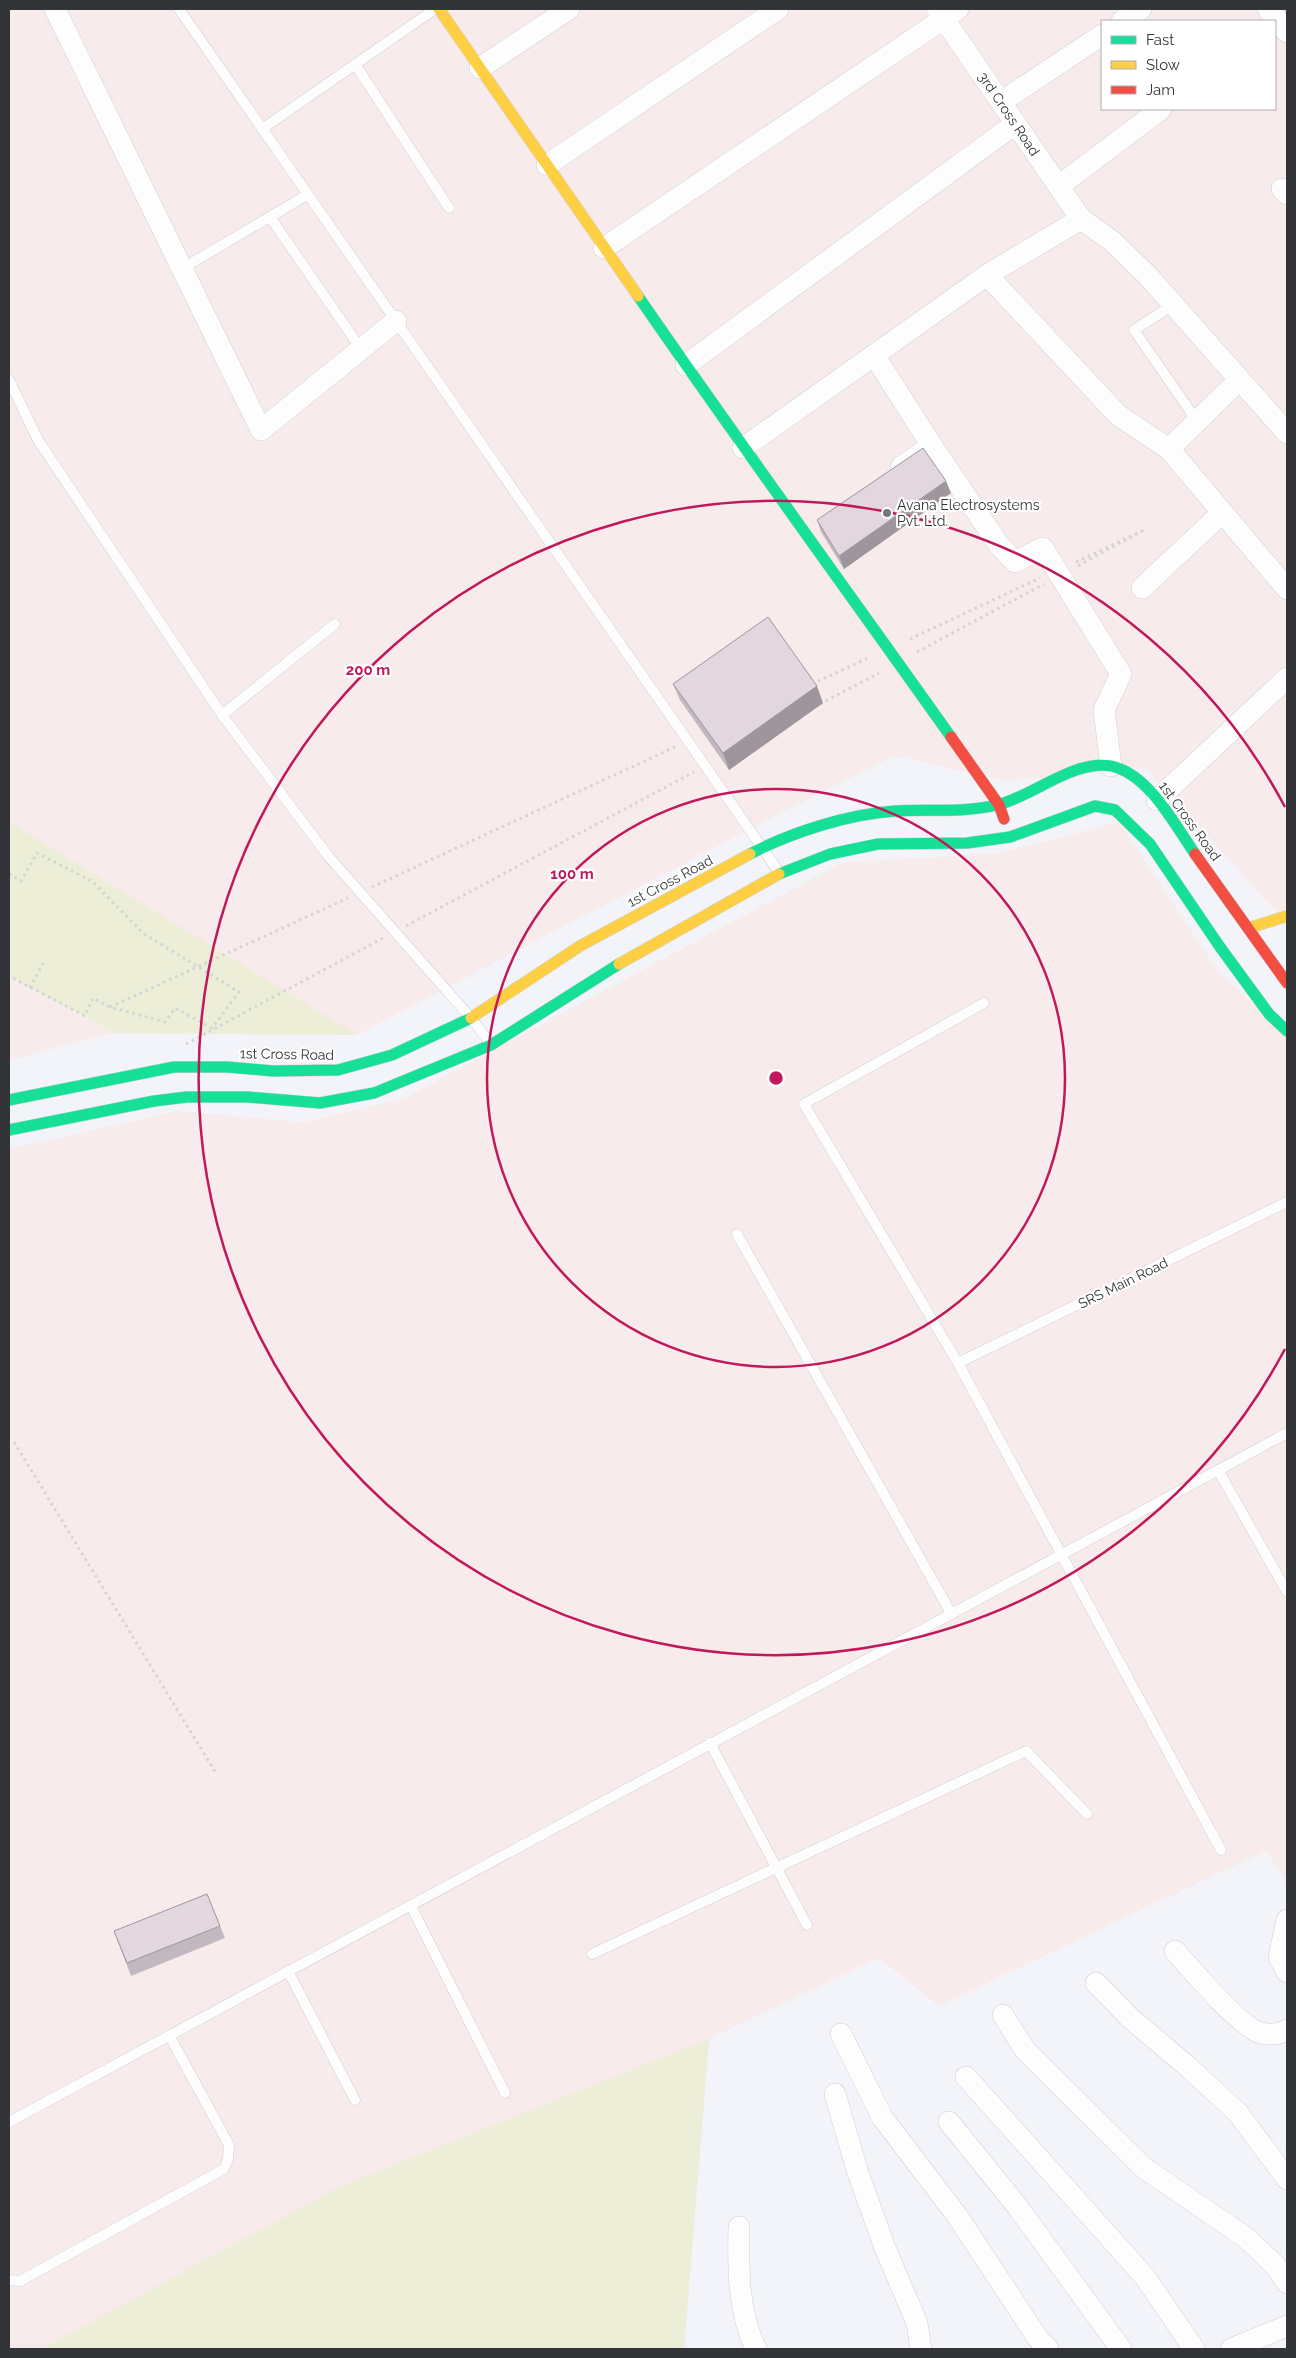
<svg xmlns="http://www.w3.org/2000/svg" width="1296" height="2358" viewBox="0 0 1296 2358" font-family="Raleway,sans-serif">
<rect width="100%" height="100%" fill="#f3f4f9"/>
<g fill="#f8ebeb" fill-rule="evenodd">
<path d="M9 9H1287V924L1144 767 1007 781 894 756 773 817 357 1035 115 1033 9 1060ZM1102 21H1275V109H1102Z"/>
<polygon points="1119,822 1216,968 1287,1037 1287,1883 1266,1851 939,2006 879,1958 709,2039 684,2349 9,2349 9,1149 177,1111 304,1122 403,1099 843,862 995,854"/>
</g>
<g fill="#eceed7">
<polygon points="9,822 357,1035 115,1033 9,976"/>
<polygon points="709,2039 684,2349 42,2349 341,2186"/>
</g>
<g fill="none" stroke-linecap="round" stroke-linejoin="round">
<g stroke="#cfd0d4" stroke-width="11">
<g id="lane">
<polyline points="179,9 779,872"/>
<polyline points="355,64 449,208"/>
<polyline points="262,129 435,9"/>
<polyline points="270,217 361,349"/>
<polyline points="183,268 307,195"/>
<polyline points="1173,305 1134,330 1197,421"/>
<polyline points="9,380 38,440 222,715 329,857 471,1018 490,1043"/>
<polyline points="222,715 335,624"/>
<polyline points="984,1003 804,1104 958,1363 1221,1850"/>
<polyline points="737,1234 951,1613"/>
<polyline points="958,1363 1287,1202"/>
<polyline points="1218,1470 1287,1592"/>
<polyline points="710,1743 807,1925"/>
<polyline points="411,1906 505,2093"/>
<polyline points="592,1954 1026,1751 1087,1814"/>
<polyline points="288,1971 355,2100"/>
<polyline points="9,2122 1287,1433"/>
<polyline points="9,2280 20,2281 224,2169 228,2159 229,2145 169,2035"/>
</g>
</g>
<g stroke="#cfd0d4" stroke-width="22">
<g id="street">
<polyline points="55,9 261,430 396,321"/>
<polyline points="937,9 1081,219 1112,241 1148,276 1287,433"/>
<polyline points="1268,9 1287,32"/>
<polyline points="1122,21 1141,9"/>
<polyline points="480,68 569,9"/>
<polyline points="1001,102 1102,35"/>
<polyline points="547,165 778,9"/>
<polyline points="1059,186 1161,109"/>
<polyline points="1282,189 1287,194"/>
<polyline points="604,248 958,9"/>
<polyline points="987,275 1118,415 1169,449 1287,589"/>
<polyline points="874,355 932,446"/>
<polyline points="686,365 1015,124"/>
<polyline points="743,448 987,275 1081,219"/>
<polyline points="1169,449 1239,380"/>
<polyline points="901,467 932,446 999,545 1015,562 1043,548 1121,674 1104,710 1111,766"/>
<polyline points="1142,588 1222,513"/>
<polyline points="1157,800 1287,678"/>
<polyline points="1287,1920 1279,1957 1287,1972"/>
<path d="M1175 1951C1190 1968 1243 2030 1261 2033 1270 2035 1280 2034 1287 2030"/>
<polyline points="1096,1983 1130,2018 1187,2066 1238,2113 1287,2179"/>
<polyline points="1003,2015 1025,2050 1144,2168 1245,2237 1275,2265 1287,2283"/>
<polyline points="841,2034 882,2117 958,2217 1037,2337 1048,2349"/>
<polyline points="966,2077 1145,2277 1194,2349"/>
<polyline points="835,2094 857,2170 885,2248 917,2323 921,2349"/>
<polyline points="949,2122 1017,2206 1121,2349"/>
<path d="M739 2227C738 2268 738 2312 756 2349"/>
<polyline points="1231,2349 1287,2326"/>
</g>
</g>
<g stroke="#cfd0d4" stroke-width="12">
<g id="fast">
<path d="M638 296C740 444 846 589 951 737"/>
<path d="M750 854C792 832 849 814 895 811 929 809 963 813 997 805 1032 797 1074 759 1111 766 1148 773 1175 825 1195 854"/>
<polyline points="779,874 830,854 878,844 967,843 1010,837 1095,806 1115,810 1150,844 1220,947 1269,1014 1287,1031"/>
<polyline points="9,1100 174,1067 227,1067 273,1071 338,1070 392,1055 471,1018"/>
<polyline points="9,1130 154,1101 187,1097 248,1097 320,1103 374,1093 491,1045 619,964"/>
</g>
</g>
<g stroke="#cfd0d4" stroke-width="12">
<g id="slow">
<polyline points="439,9 638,296"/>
<polyline points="1249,928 1287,916"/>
<polyline points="619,964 779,874"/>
<polyline points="471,1018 580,946 750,854"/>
</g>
</g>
<g stroke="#cfd0d4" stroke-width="12">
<g id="jam">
<polyline points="951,737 999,805 1004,819"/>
<polyline points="1195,854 1287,983"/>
</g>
</g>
<g stroke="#d4d4d5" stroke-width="3" stroke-dasharray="2.5 4" stroke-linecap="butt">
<polyline points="1076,562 1142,531 1076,567"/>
<polyline points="910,639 1040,578"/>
<polyline points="917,652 1044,584"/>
<polyline points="812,684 868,658"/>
<polyline points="820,704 879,673"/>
<polyline points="9,874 21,881 37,853 92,881 143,933 239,992 212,1028 175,1008 165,1022 110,1007 93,998 85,1016 9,976"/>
<polyline points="372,887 675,747"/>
<polyline points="406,926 694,772"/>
<polyline points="30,988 44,961"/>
<polyline points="110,1007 348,898"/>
<polyline points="186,1044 383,938"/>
<polyline points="14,1442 217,1775"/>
</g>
<use href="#lane" stroke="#fdfdfe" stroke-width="10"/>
<use href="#street" stroke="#fdfdfe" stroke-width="21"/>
<use href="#fast" stroke="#16e098" stroke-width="11"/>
<use href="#slow" stroke="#ffcf43" stroke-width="11"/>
<use href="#jam" stroke="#f24e42" stroke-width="11"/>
</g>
<g fill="#c2b8c0">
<polygon points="951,493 844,569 821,532 817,520"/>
<polygon points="673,684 823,703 729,770 680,700"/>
<polygon points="220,1926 225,1938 131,1976 114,1931"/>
</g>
<g fill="#9e969c">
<polygon points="946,481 951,493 844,569 839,556"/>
<polygon points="817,686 823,703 729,770 723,753"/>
</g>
<g fill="#e2d6df" stroke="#9e969c">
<polygon points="923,448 946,481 839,556 817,520"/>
<polygon points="768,617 817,686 723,753 673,684"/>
<polygon points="207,1894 220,1926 127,1963 114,1931"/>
</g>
<g fill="none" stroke="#c2185b" stroke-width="2.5">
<circle cx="776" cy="1078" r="289"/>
<path d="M1285 1349A577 577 0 1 1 1285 807"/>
</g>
<circle fill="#76777b" stroke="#fff" stroke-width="2" cx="887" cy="513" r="5"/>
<g text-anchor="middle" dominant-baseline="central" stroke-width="4.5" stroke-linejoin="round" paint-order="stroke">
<g font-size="14" fill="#333437" stroke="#fff">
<text transform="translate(1009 114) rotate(56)">3rd Cross Road</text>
<text transform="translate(1190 821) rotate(54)">1st Cross Road</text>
<text transform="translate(670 881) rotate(-28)">1st Cross Road</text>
<text transform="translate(287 1054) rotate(1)">1st Cross Road</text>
<text transform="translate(1123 1283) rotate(-26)">SRS Main Road</text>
</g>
<g font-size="14" fill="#333437" stroke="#fff" text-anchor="start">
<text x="897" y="505">Avana Electrosystems<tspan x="897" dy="16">Pvt. Ltd.</tspan></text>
</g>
</g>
<circle cx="776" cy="1078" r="8" fill="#c2185b" stroke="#fff" stroke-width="2.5"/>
<g font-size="15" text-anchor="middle" font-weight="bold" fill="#c2185b" stroke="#fff" stroke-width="4.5" stroke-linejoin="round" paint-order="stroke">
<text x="368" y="675">200 m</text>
<text x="572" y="879">100 m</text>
</g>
<rect width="1296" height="2358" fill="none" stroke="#333437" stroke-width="20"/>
<rect x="1101" y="20" width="175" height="90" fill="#ffffff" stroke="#adaeaf"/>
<rect x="1111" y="36" width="25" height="8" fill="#16e098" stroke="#adaeaf"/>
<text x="1146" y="45" font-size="15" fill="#333437">Fast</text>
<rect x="1111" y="61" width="25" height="8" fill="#ffcf43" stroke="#adaeaf"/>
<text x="1146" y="70" font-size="15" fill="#333437">Slow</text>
<rect x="1111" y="86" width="25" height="8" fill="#f24e42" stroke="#adaeaf"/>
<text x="1146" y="95" font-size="15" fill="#333437">Jam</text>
</svg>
